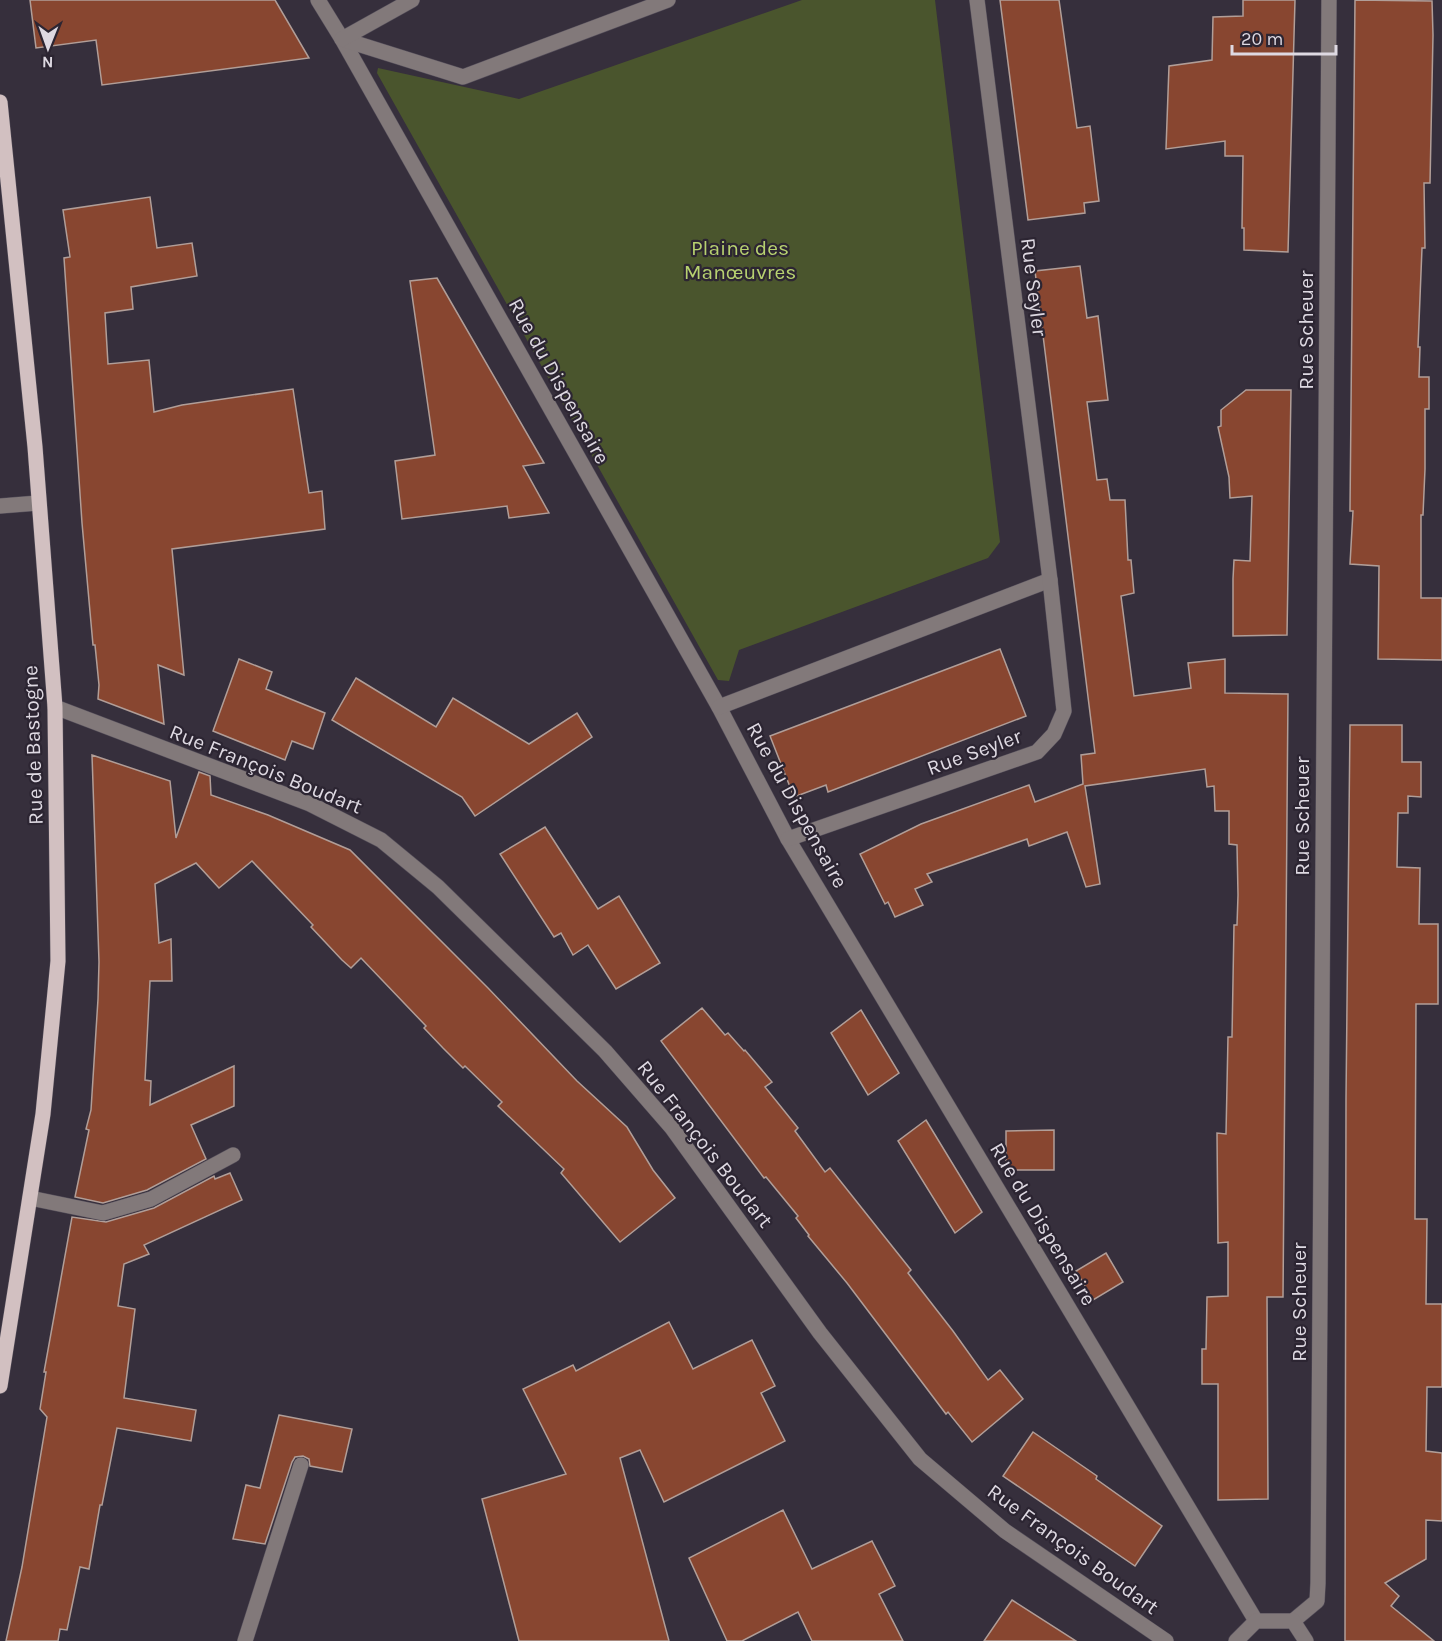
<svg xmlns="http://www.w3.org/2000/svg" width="1442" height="1641" viewBox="0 0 1442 1641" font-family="Karla,sans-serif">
<rect width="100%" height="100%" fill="#362f3c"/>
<polygon fill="#4a552d" points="802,0 935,0 1000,542 988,558 739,650 729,681 718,680 377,73 378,68 519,99"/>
<g fill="#884630" stroke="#b19e98" stroke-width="1.5">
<polygon points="30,0 275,0 309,58 102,85 96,40 36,48"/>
<polygon points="1000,0 1059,0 1077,128 1090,126 1099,201 1084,203 1085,213 1028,220"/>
<polygon points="1243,0 1295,0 1288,252 1244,250 1244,228 1242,228 1243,156 1225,156 1225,141 1166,149 1169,66 1212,60 1213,17 1243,16"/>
<polygon points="1355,0 1432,1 1433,35 1430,183 1424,183 1425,248 1422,248 1418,347 1420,347 1419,377 1429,377 1429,409 1425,409 1425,469 1423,515 1421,515 1421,598 1442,598 1442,660 1378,659 1379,566 1350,564 1353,511 1350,511"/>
<polygon points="150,197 157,248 192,243 197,276 131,287 133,309 105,313 108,364 149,360 154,412 182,405 293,389 309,493 322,491 325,529 172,549 184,675 158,665 164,724 98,699 99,685 95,645 93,645 82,523 64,258 70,257 63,210"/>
<polygon points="1080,266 1087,318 1098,316 1108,400 1087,402 1097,480 1107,479 1110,500 1125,500 1128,560 1131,560 1134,593 1121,596 1134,696 1191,688 1188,663 1225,659 1225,693 1288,694 1283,1297 1267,1297 1268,1499 1218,1500 1218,1384 1202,1384 1202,1349 1206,1349 1207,1297 1228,1296 1228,1242 1218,1243 1217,1133 1226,1134 1228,1037 1232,1037 1234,925 1237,925 1238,895 1237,845 1229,844 1229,811 1215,811 1214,786 1207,787 1205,769 1085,786 1100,884 1086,887 1067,832 1029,846 1027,839 927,874 932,882 915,889 923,905 895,917 888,902 885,904 860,854 921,824 1029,785 1035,802 1083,784 1081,755 1095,753 1035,271"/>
<polygon points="437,278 544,463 523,466 549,513 509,518 507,506 402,519 395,461 435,455 410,281"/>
<polygon points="1246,390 1291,390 1287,635 1233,636 1233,579 1234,560 1250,561 1252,496 1230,498 1229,477 1218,427 1221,426 1221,410"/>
<polygon points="1000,649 1026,716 828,792 826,785 794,797 770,736"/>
<polygon points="239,659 272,672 266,689 325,713 313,749 292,741 285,760 213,731"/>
<polygon points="356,678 436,727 453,698 529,744 577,713 592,737 475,816 462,797 332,720"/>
<polygon points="1350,725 1402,725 1402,762 1421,762 1421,797 1408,796 1408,813 1398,813 1397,867 1420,868 1419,924 1438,924 1438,1004 1416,1004 1415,1219 1427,1219 1426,1304 1442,1304 1442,1387 1427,1387 1426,1451 1442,1453 1442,1521 1426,1520 1426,1559 1385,1583 1399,1596 1391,1606 1434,1641 1345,1641 1346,1099"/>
<polygon points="92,755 170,781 176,838 199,772 210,776 211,795 268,815 350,850 488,988 577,1081 627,1127 653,1170 675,1198 620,1242 561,1173 564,1169 498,1106 502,1102 465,1066 463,1068 443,1048 424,1028 426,1026 361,958 351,968 342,960 311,927 313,925 252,861 219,888 196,863 155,884 159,943 171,939 172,981 150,981 145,1080 151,1081 150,1105 234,1066 234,1106 191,1125 206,1159 147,1190 103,1203 75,1197 89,1130 86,1129 91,1110 98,999 99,962"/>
<polygon points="545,827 598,909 619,896 660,963 616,989 588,945 573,955 561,933 554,937 500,854"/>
<polygon points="702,1008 725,1035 728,1033 744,1051 745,1050 772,1082 765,1087 798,1128 795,1131 825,1172 830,1168 911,1270 908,1273 953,1331 988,1380 1000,1370 1023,1399 972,1442 948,1412 946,1414 847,1283 808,1236 809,1235 796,1218 798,1216 766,1177 764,1178 661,1041"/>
<polygon points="861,1010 899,1073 868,1095 831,1033"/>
<polygon points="926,1120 982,1212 955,1233 898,1141"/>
<polygon points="1054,1130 1054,1170 1006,1170 1006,1131"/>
<polygon points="230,1173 242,1200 144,1245 149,1254 124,1264 118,1306 135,1309 124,1398 196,1410 191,1441 117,1428 102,1505 100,1505 89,1569 80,1567 67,1630 60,1629 58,1641 6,1641 22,1567 47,1417 40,1409 46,1372 44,1372 72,1217 106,1222 154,1208 214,1176 215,1179"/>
<polygon points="1106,1253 1123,1282 1093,1300 1076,1271"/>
<polygon points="669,1322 693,1369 752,1340 775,1386 761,1393 785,1441 664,1502 640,1450 620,1458 669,1641 519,1641 482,1499 566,1474 523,1389 573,1365 576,1371"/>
<polygon points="279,1415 352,1429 342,1472 310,1466 309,1459 303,1456 295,1457 292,1462 265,1544 233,1539 246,1485 260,1488"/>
<polygon points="1033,1432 1097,1476 1096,1479 1162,1526 1135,1566 1003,1476"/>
<polygon points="783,1510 812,1569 872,1541 895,1586 879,1594 903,1641 812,1641 798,1612 742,1641 727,1641 689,1558"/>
<polygon points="1012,1600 1076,1641 984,1641"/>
</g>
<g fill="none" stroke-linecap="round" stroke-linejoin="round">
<g stroke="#544e5a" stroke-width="16">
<g id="minor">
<polyline points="318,0 342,39 719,707 788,839 1256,1621"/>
<polyline points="342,39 463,77 668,0"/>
<polyline points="342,39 412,0"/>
<polyline points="0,506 38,503"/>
<polyline points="55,707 310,804 381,840 438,887 605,1051 672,1128 820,1333 920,1459 1005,1531 1166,1641"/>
<polyline points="719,707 1050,580"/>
<polyline points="788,839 1037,752 1054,734 1064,711 1050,580 977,0"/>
<polyline points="30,1198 103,1213 151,1199 233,1155"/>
<polyline points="1293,1621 1317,1601 1318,1583 1329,0"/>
<polyline points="245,1641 301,1465"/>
<polyline points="1236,1641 1256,1621 1293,1621 1306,1641"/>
</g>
</g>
<g stroke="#544e5a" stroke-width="16">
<polyline id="major" points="0,102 35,447 55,707 58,961 43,1114 0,1386"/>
</g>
<use href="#minor" stroke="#82797a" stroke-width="15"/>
<use href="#major" stroke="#d2c0c1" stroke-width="15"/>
</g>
<g text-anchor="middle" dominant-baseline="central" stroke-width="4.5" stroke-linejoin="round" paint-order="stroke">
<g font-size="21" fill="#b7d170" stroke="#2c2532">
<text x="740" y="248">Plaine des<tspan x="740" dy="24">Manœuvres</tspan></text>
</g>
<g font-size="21" fill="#ded9e2" stroke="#2c2532">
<text transform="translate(1034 287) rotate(83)">Rue Seyler</text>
<text transform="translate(1306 330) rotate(-90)">Rue Scheuer</text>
<text transform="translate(559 381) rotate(61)">Rue du Dispensaire</text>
<text transform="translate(33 745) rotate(-92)">Rue de Bastogne</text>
<text transform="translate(974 752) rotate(-20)">Rue Seyler</text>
<text transform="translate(266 769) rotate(22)">Rue François Boudart</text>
<text transform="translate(797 805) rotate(61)">Rue du Dispensaire</text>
<text transform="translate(1302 816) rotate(-90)">Rue Scheuer</text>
<text transform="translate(705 1144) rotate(52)">Rue François Boudart</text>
<text transform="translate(1043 1224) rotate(59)">Rue du Dispensaire</text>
<text transform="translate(1299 1302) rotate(-90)">Rue Scheuer</text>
<text transform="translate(1073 1549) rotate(36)">Rue François Boudart</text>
</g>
</g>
<g transform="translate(48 48) rotate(181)" stroke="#2c2532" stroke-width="4.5" paint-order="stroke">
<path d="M0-4.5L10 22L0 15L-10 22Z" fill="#ded9e2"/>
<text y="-9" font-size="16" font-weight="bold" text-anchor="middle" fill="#ded9e2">N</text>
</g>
<path d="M1232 45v9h104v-9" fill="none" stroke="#ded9e2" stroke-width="3"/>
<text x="1241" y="45" font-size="18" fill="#ded9e2" stroke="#2c2532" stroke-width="4.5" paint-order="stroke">20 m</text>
</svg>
